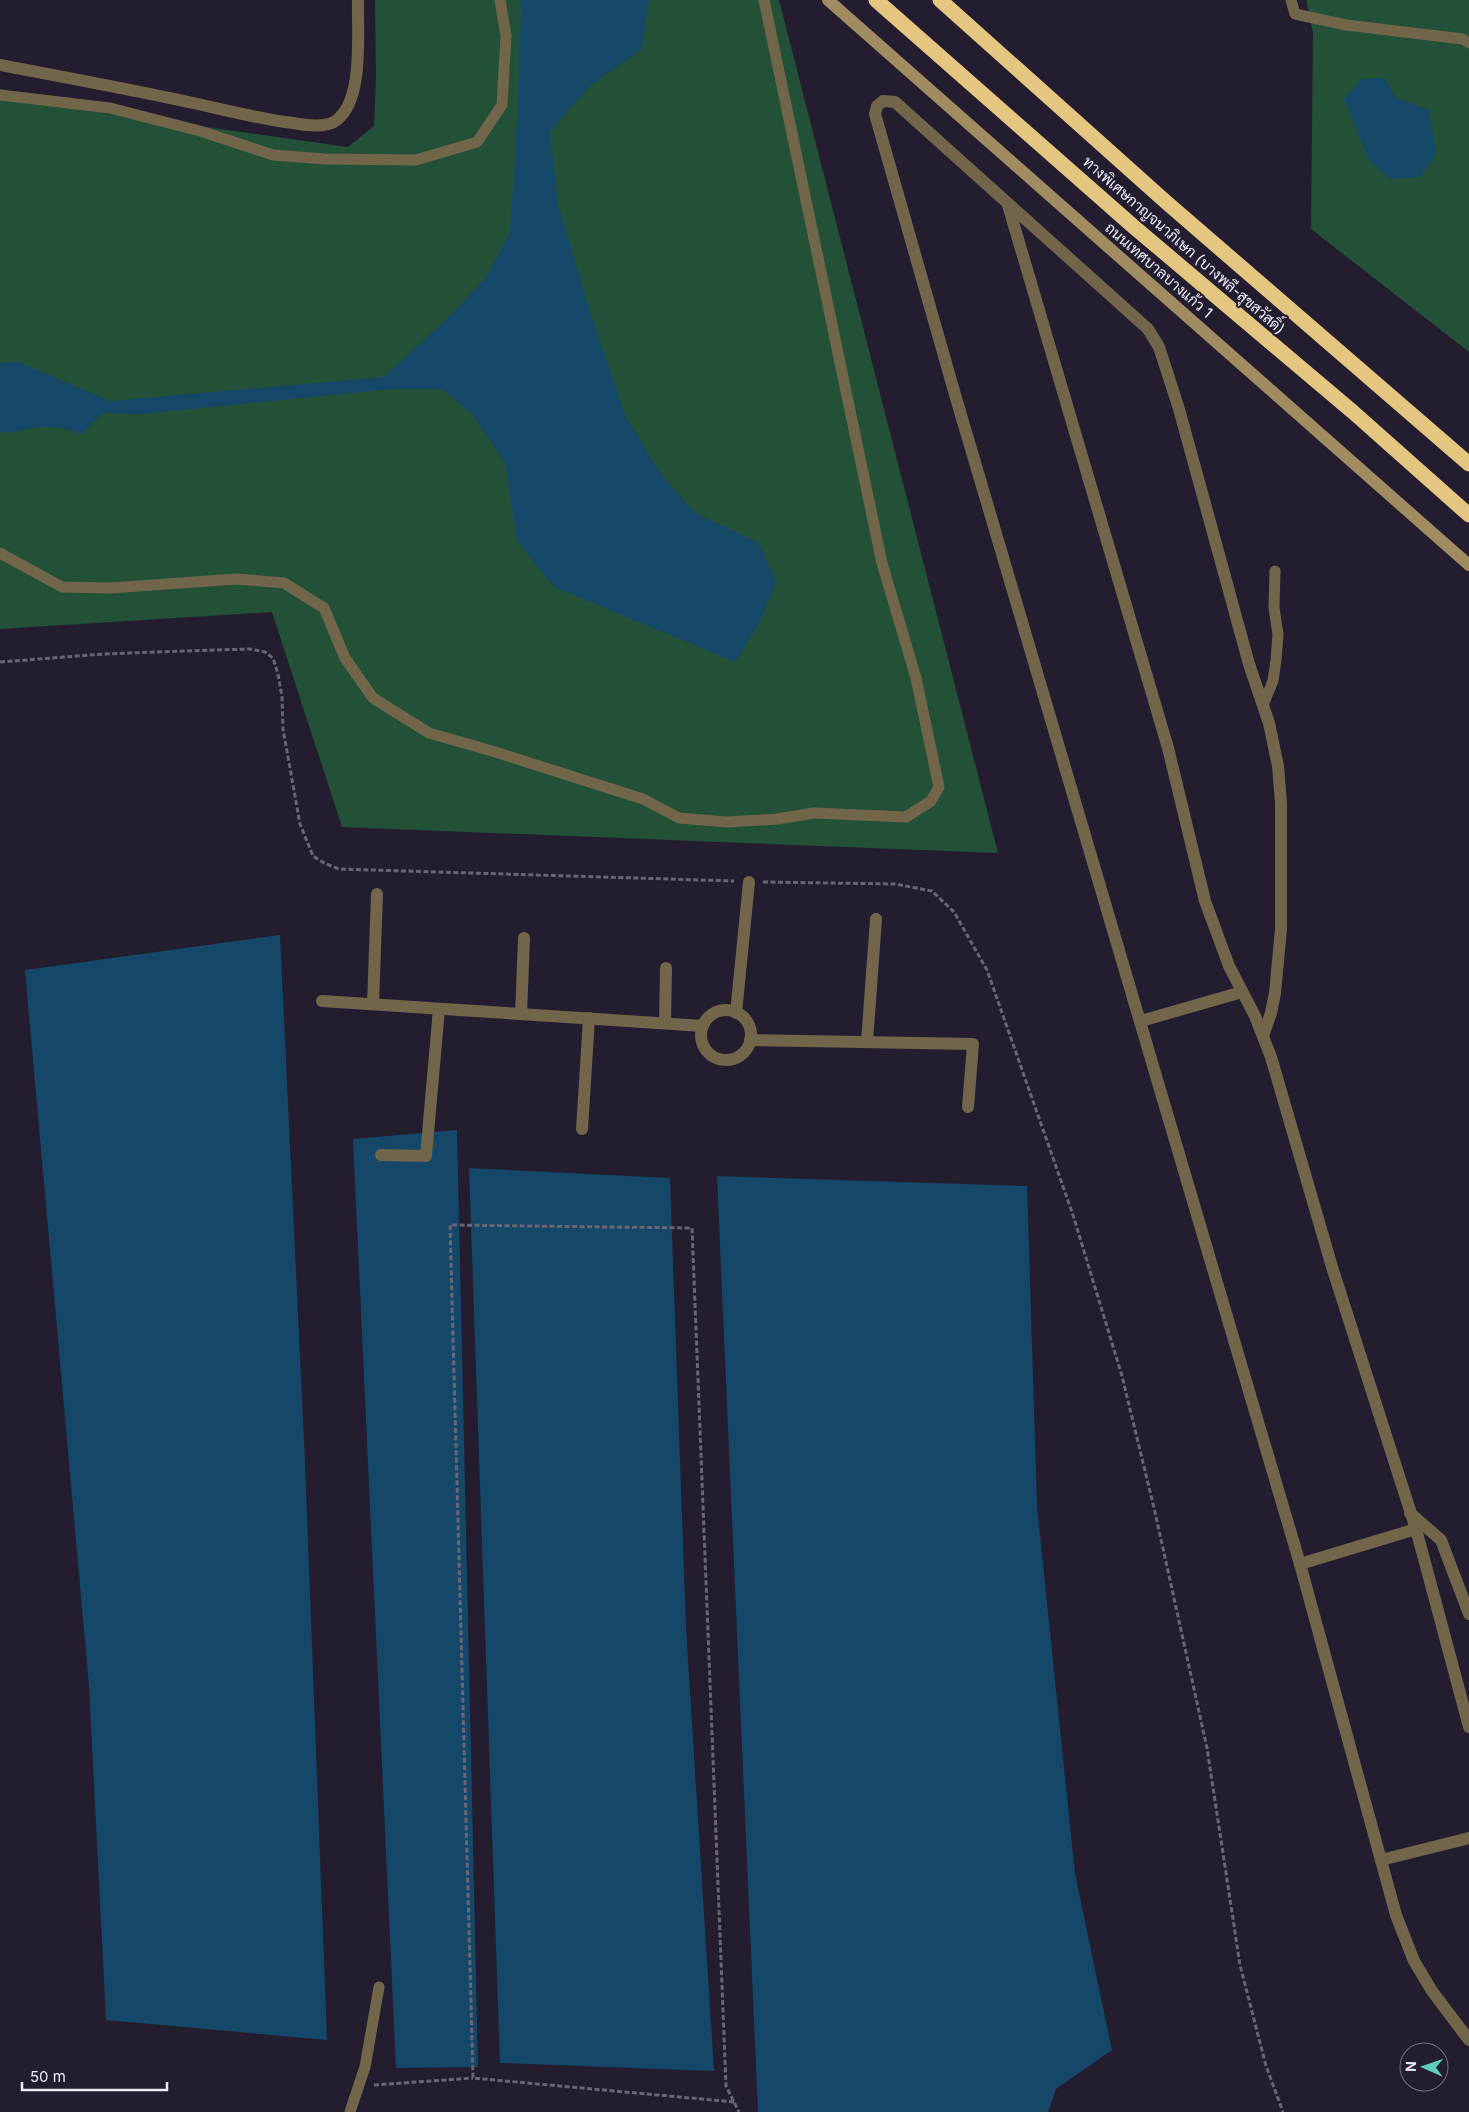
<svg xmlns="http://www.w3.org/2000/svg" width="1469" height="2112" viewBox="0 0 1469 2112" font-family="Inter,Sarabun,sans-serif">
<rect width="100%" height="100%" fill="#231d2f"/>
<g fill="#225138">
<polygon points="375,0 779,0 998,853 342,827 272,612 0,629 0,89 84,110 348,147 374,126 376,75"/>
<polygon points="1306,0 1469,0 1469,352 1311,229 1313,33"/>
</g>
<g fill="#154768">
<path d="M520 0H649L642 49 591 85 550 131 558 204 591 315 626 417 662 476 695 513 759 543 776 583 758 625 735 662 554 587 517 540 505 462 472 414 442 389H392L140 414 102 413 82 434C68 429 54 426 39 427 26 428 14 434 0 432V363L18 362 110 401 384 377 446 320 485 279 510 233 517 123 521 12Z"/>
<polygon points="1384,78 1396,98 1429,110 1436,154 1420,177 1390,179 1369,160 1344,99 1362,79"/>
<polygon points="280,935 305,1462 327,2040 106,2020 89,1686 25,970"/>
<polygon points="457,1130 478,2067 396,2068 353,1139"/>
<polygon points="469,1168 670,1178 686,1629 714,2071 500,2063"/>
<polygon points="717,1176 1027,1186 1037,1506 1075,1874 1112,2050 1056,2089 1048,2112 758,2112"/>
</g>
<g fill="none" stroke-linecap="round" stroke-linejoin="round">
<g stroke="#6a6575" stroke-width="3" stroke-dasharray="5 2.5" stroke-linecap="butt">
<polyline points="0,662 104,654 183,651 250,649 265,652 273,658 278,674 282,697 283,729 300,824 313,856 324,863 339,869 734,881"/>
<polyline points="763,882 895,884 932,891 954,912 987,970 1073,1215 1122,1376 1155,1512 1207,1748 1240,1965 1266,2066 1283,2112"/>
<polyline points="374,2085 473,2078"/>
<polyline points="734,2102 473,2078 450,1225 692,1228 726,2086 739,2112"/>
</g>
<g stroke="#71654a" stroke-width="11">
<polyline points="1291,0 1295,14 1346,25 1463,39 1469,43"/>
<polyline points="0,95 110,108 200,131 273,155 325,159 416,160 477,142 502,105 506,36 500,0"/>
<polyline points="0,553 62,587 110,588 237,579 284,583 324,608 345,658 373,698 429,733 492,751 643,799 679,818 727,822 777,819 814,813 906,817 931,801 939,787 916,678 882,563 764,0"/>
<polyline points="1263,705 1273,681 1276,660 1278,634 1274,608 1275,571"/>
<polyline points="350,2112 365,2067 379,1987"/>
</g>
<g stroke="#71654a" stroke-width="12">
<path d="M0 65C64 77 129 89 193 103 226 110 259 119 293 123 304 125 323 128 334 122 365 103 357 32 358 0"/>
<polyline points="1008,205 1168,748 1205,901 1229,966 1255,1016 1271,1057 1332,1267 1416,1529 1469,1727"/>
<polyline points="322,1001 703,1026"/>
<polyline points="373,1004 377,894"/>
<circle cx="726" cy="1035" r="25"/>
<polyline points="736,1013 749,882"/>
<polyline points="521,1014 524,938"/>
<polyline points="1141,1021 1242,992"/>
<polyline points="665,1023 666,968"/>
<polyline points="1263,1036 1271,1013 1275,993 1281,929 1281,803 1278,766 1269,723 1249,664 1179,409 1159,347 1148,329 895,102 883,101 877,106 875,114 956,398 1300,1564 1396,1915 1414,1961 1432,1991 1469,2040"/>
<polyline points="750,1040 973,1044 968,1107"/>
<polyline points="867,1042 876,919"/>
<polyline points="582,1129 589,1018"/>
<polyline points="381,1155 426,1156 439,1009"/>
<polyline points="1410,1513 1441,1540 1469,1614"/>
<polyline points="1300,1564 1416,1529"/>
<polyline points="1381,1860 1469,1838"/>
</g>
<polyline stroke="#a08c60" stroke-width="12" points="828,0 1469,565"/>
<g stroke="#e4c680" stroke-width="15">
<polyline points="876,0 1134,227 1353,412 1469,515"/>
<polyline points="940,0 1166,202 1469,464"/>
</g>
</g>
<g text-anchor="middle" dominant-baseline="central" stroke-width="4" stroke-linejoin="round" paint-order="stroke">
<g font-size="15" fill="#eeeaf7" stroke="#231d2f">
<text transform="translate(1184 245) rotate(41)">ทางพิเศษกาญจนาภิเษก (บางพลี-สุขสวัสดิ์)</text>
<text transform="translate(1159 270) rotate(41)">ถนนเทศบาลบางแก้ว 1</text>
</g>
</g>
<g transform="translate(1424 2067) rotate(272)"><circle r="24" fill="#231d2f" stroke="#746f7f"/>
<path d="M0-4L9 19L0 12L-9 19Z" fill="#5bcebb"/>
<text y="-8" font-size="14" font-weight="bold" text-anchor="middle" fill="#eeeaf7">N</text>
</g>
<path d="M22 2082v8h145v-8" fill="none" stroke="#eeeaf7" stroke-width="2.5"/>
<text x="30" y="2082" font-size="15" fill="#eeeaf7" stroke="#231d2f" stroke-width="4" paint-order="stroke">50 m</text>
</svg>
